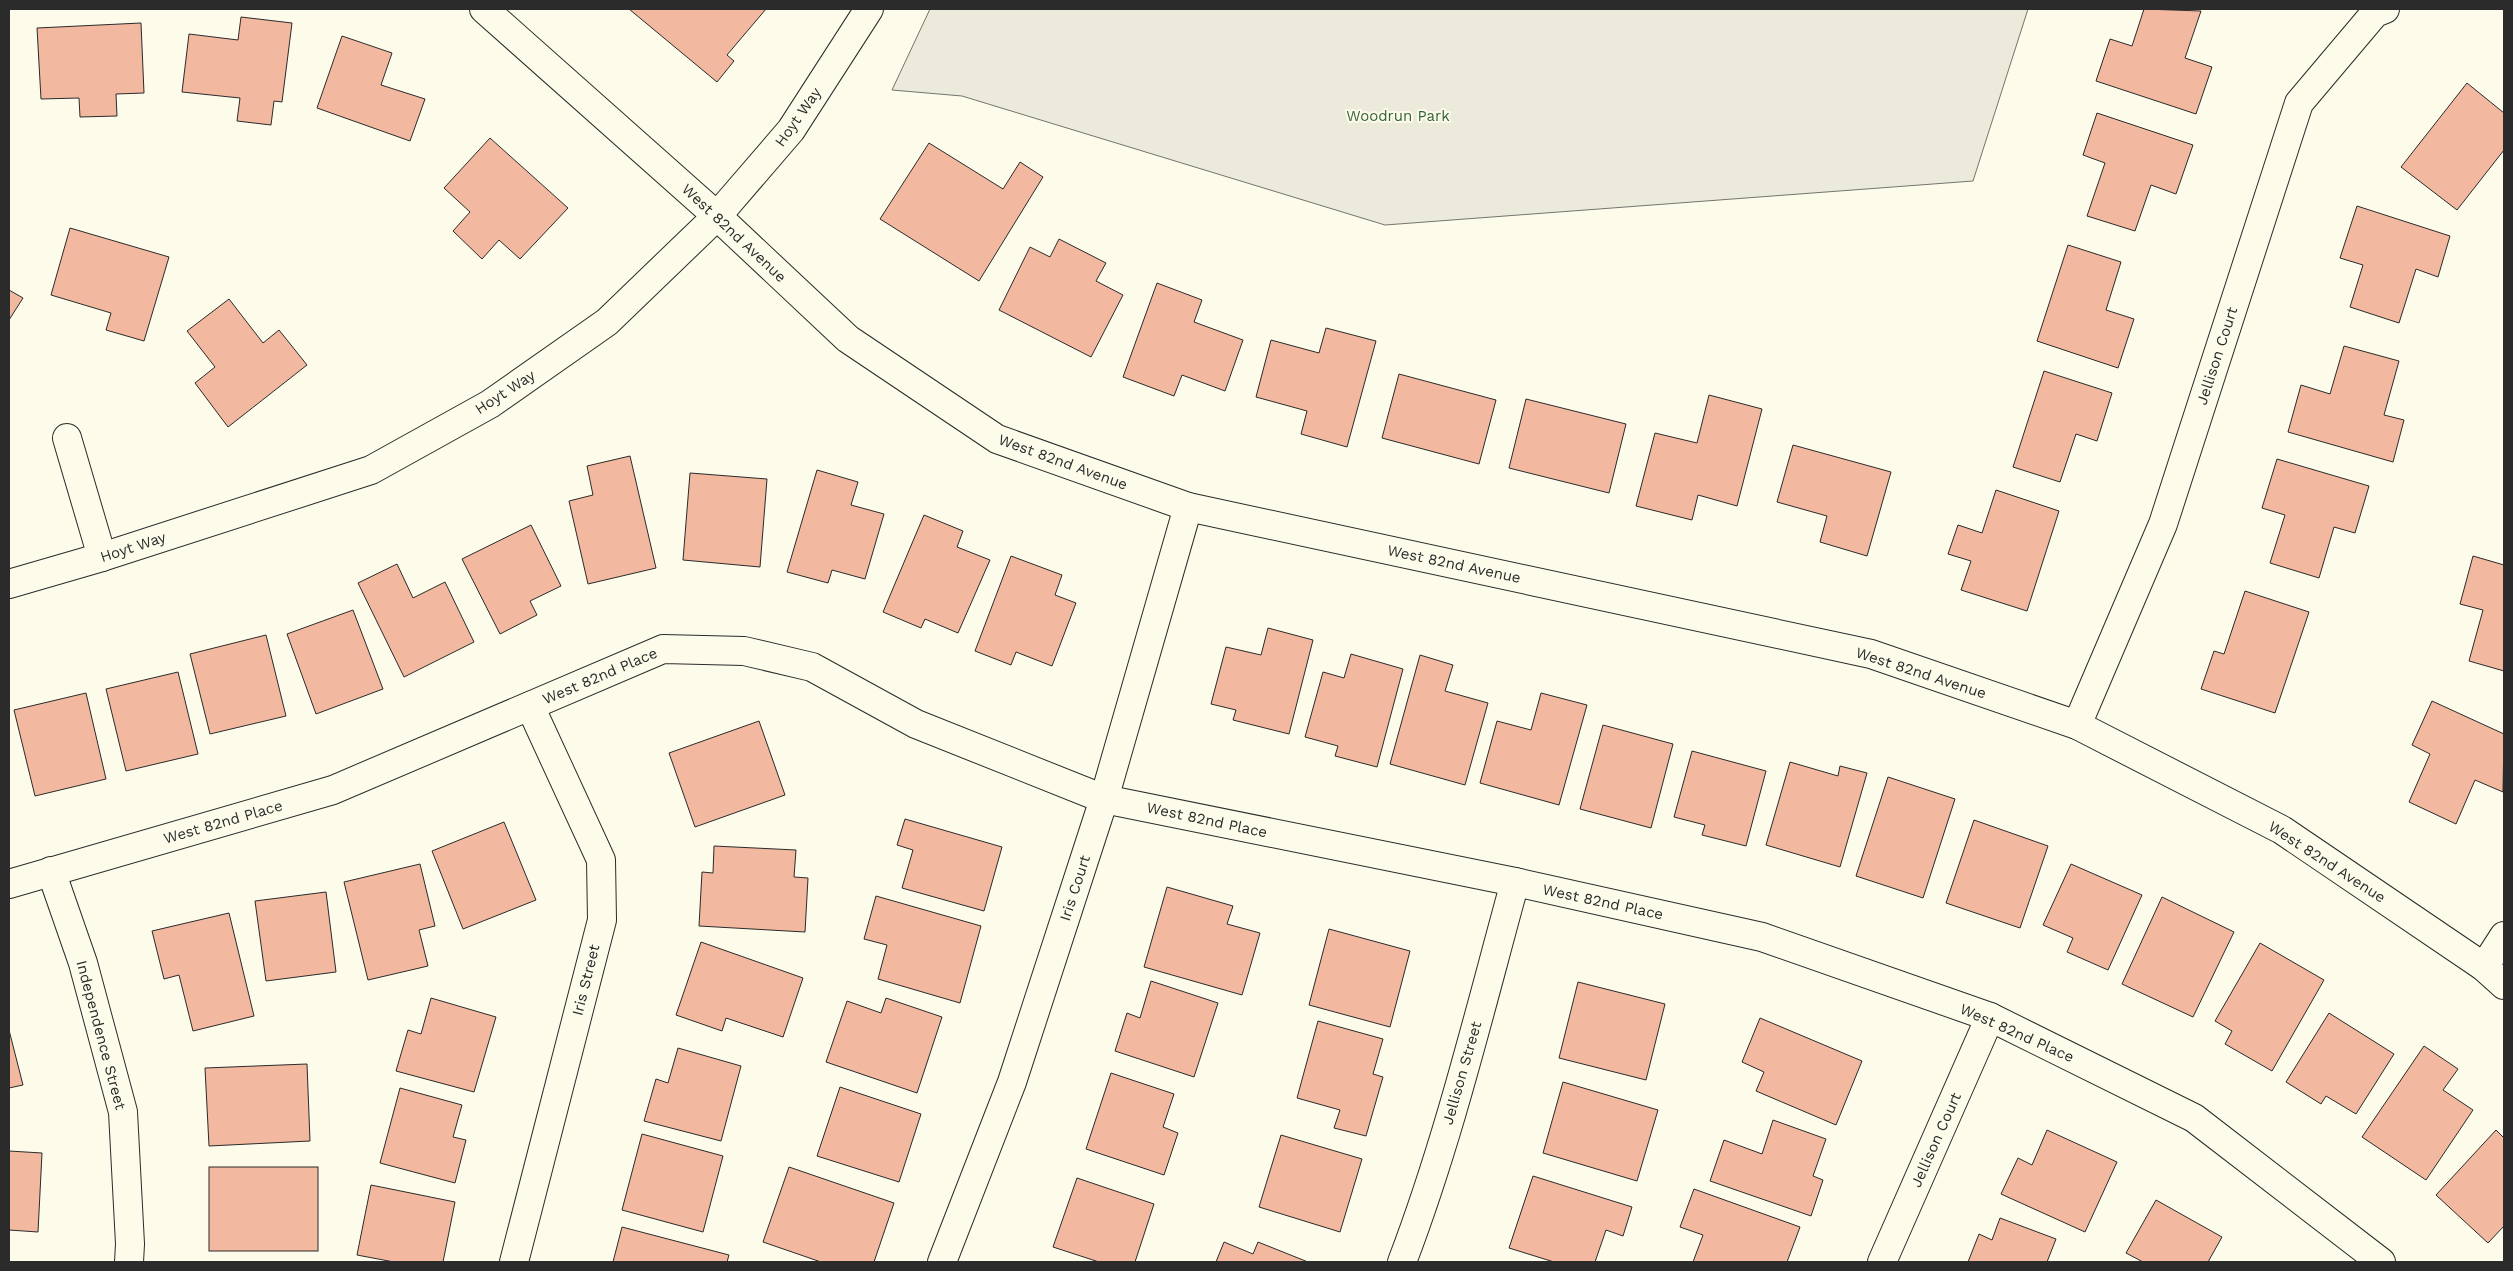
<svg xmlns="http://www.w3.org/2000/svg" width="2513" height="1271" viewBox="0 0 2513 1271" font-family="'Work Sans',sans-serif">
<rect width="100%" height="100%" fill="#fdfbea"/>
<polygon fill="#ecebdb" stroke="#74746e" points="930,9 2028,9 1973,181 1385,225 962,96 892,90"/>
<g fill="#f2b8a0" stroke="#2b2b2b">
<polygon points="629,9 766,9 727,55 734,61 717,82"/>
<polygon points="2144,9 2201,11 2185,58 2212,67 2196,114 2096,81 2110,39 2132,46"/>
<polygon points="241,17 292,23 282,102 274,101 271,125 237,121 240,98 182,92 189,34 238,40"/>
<polygon points="141,23 144,93 116,94 117,116 80,117 79,98 41,99 37,28"/>
<polygon points="342,36 392,53 381,85 425,99 410,141 317,108"/>
<polygon points="2467,83 2504,113 2504,150 2457,210 2401,167"/>
<polygon points="2097,113 2193,145 2176,194 2151,185 2135,231 2087,216 2105,163 2083,155"/>
<polygon points="490,138 568,208 520,259 499,240 482,259 453,231 470,212 444,188"/>
<polygon points="929,143 1003,189 1020,162 1043,177 979,281 880,219"/>
<polygon points="2357,206 2450,236 2438,277 2416,269 2399,323 2350,307 2363,265 2340,258"/>
<polygon points="70,228 169,257 144,341 106,330 111,313 51,295"/>
<polygon points="1059,239 1106,263 1096,281 1123,295 1091,357 999,310 1030,247 1050,257"/>
<polygon points="2068,245 2121,262 2106,310 2134,319 2118,368 2037,341"/>
<polygon points="1157,283 1202,300 1194,322 1243,340 1225,391 1182,375 1174,396 1123,377"/>
<polygon points="9,290 23,298 9,320"/>
<polygon points="229,299 263,343 279,330 307,365 228,427 195,383 215,367 187,331"/>
<polygon points="1326,328 1376,341 1347,447 1301,434 1307,411 1256,397 1271,340 1319,353"/>
<polygon points="2344,346 2399,361 2384,415 2404,420 2393,462 2288,432 2301,385 2330,394"/>
<polygon points="2044,371 2112,393 2097,441 2076,434 2060,482 2013,467"/>
<polygon points="1399,374 1496,400 1479,464 1382,438"/>
<polygon points="1709,395 1762,409 1737,506 1698,495 1692,520 1636,506 1655,433 1697,443"/>
<polygon points="1526,399 1626,424 1609,493 1509,468"/>
<polygon points="1793,445 1891,472 1867,556 1820,542 1827,516 1777,502"/>
<polygon points="630,456 656,568 588,584 569,501 593,495 587,466"/>
<polygon points="2277,459 2369,486 2355,533 2334,527 2319,578 2270,563 2285,515 2262,508"/>
<polygon points="817,470 858,482 851,505 884,514 865,579 832,570 828,583 787,572"/>
<polygon points="690,473 767,479 760,567 683,560"/>
<polygon points="1996,490 2059,511 2027,611 1961,590 1971,561 1948,554 1958,525 1982,533"/>
<polygon points="924,515 963,531 957,547 990,560 958,633 925,619 921,628 883,612"/>
<polygon points="531,525 561,586 530,601 537,615 500,634 462,559"/>
<polygon points="1011,556 1062,575 1055,595 1076,603 1052,666 1016,652 1011,665 975,651"/>
<polygon points="2473,556 2504,565 2504,671 2469,661 2483,610 2460,604"/>
<polygon points="397,564 413,598 445,582 474,642 404,677 358,583"/>
<polygon points="2245,591 2309,612 2275,713 2201,689 2214,651 2224,654"/>
<polygon points="353,610 383,689 316,714 287,634"/>
<polygon points="1268,628 1313,640 1289,734 1233,720 1236,710 1211,704 1226,647 1261,655"/>
<polygon points="266,635 286,716 210,734 190,654"/>
<polygon points="1351,654 1403,669 1377,767 1335,756 1338,746 1305,737 1323,672 1344,678"/>
<polygon points="1420,655 1453,665 1445,691 1488,703 1465,785 1390,764"/>
<polygon points="178,672 198,754 126,771 106,689"/>
<polygon points="86,693 106,779 35,796 14,710"/>
<polygon points="1541,693 1587,705 1559,805 1480,783 1497,721 1531,730"/>
<polygon points="2432,701 2504,734 2503,792 2475,780 2456,824 2409,802 2430,754 2412,745"/>
<polygon points="759,721 785,795 695,827 669,753"/>
<polygon points="1603,725 1673,744 1651,828 1580,809"/>
<polygon points="1692,751 1766,771 1746,846 1702,835 1705,825 1674,817"/>
<polygon points="1790,762 1838,776 1840,766 1867,773 1840,867 1766,845"/>
<polygon points="1888,777 1955,799 1923,898 1856,876"/>
<polygon points="905,819 1002,847 984,911 902,888 913,850 897,845"/>
<polygon points="1974,820 2048,846 2020,928 1946,903"/>
<polygon points="504,822 536,900 463,929 432,851"/>
<polygon points="714,846 796,850 794,877 808,878 805,932 699,926 702,872 713,873"/>
<polygon points="420,864 435,926 419,930 428,966 368,980 344,882"/>
<polygon points="2071,864 2142,895 2108,970 2067,952 2073,938 2043,925"/>
<polygon points="1167,887 1233,906 1227,924 1260,933 1242,995 1144,967"/>
<polygon points="326,892 336,972 266,981 255,901"/>
<polygon points="876,896 981,926 960,1003 878,979 887,945 864,939"/>
<polygon points="2162,897 2234,932 2193,1017 2122,984"/>
<polygon points="229,913 254,1016 193,1031 179,975 164,979 152,931"/>
<polygon points="1329,929 1410,951 1390,1027 1309,1005"/>
<polygon points="701,942 803,978 783,1037 726,1018 722,1031 676,1015"/>
<polygon points="2260,943 2324,980 2272,1071 2225,1044 2232,1031 2215,1021"/>
<polygon points="1151,981 1218,1003 1194,1077 1115,1051 1127,1013 1140,1018"/>
<polygon points="1578,982 1665,1004 1646,1080 1559,1058"/>
<polygon points="431,998 496,1017 474,1092 396,1071 408,1030 421,1034"/>
<polygon points="886,998 942,1017 917,1093 826,1062 847,1001 881,1013"/>
<polygon points="2329,1013 2394,1054 2356,1114 2326,1096 2321,1104 2286,1082"/>
<polygon points="1760,1018 1862,1061 1836,1125 1756,1091 1764,1072 1742,1062"/>
<polygon points="1318,1021 1383,1039 1373,1074 1383,1077 1366,1136 1334,1128 1340,1110 1297,1098"/>
<polygon points="9,1030 23,1085 9,1088"/>
<polygon points="2424,1046 2458,1069 2443,1090 2473,1110 2426,1180 2362,1137"/>
<polygon points="678,1048 741,1066 721,1141 644,1121 656,1079 668,1083"/>
<polygon points="307,1064 310,1141 209,1146 205,1068"/>
<polygon points="1111,1073 1174,1094 1163,1127 1178,1133 1164,1175 1086,1149"/>
<polygon points="1563,1082 1658,1110 1637,1181 1543,1153"/>
<polygon points="840,1087 921,1114 899,1182 817,1156"/>
<polygon points="400,1088 462,1105 453,1137 466,1140 455,1183 380,1163"/>
<polygon points="1773,1120 1826,1139 1813,1176 1823,1180 1811,1216 1710,1181 1724,1140 1762,1154"/>
<polygon points="2047,1130 2117,1162 2085,1232 2001,1194 2018,1158 2032,1165"/>
<polygon points="2496,1130 2504,1138 2504,1226 2488,1243 2436,1195"/>
<polygon points="642,1134 723,1156 703,1232 622,1210"/>
<polygon points="1281,1135 1362,1159 1340,1232 1259,1207"/>
<polygon points="9,1151 42,1153 38,1232 9,1230"/>
<rect x="209" y="1167" width="109" height="84"/>
<polygon points="789,1167 894,1203 874,1262 821,1262 763,1242"/>
<polygon points="1533,1176 1632,1207 1623,1236 1606,1230 1595,1262 1554,1262 1509,1248"/>
<polygon points="1077,1178 1154,1204 1135,1262 1099,1262 1053,1247"/>
<polygon points="371,1185 455,1202 443,1262 394,1262 357,1255"/>
<polygon points="1694,1189 1800,1227 1787,1262 1693,1262 1703,1235 1680,1227"/>
<polygon points="2156,1200 2222,1237 2208,1262 2143,1262 2126,1253"/>
<polygon points="2000,1218 2056,1239 2047,1262 1968,1262 1979,1234 1992,1240"/>
<polygon points="622,1227 729,1255 727,1262 613,1262"/>
<polygon points="1224,1242 1253,1254 1258,1242 1308,1262 1216,1262"/>
</g>
<g fill="none" stroke-linecap="round" stroke-linejoin="round">
<g stroke="#2b2b2b" stroke-width="30">
<g id="minor">
<polyline points="484,9 717,216 848,339 997,439 1188,507 1871,654 2077,725 2282,830 2484,967 2504,985"/>
<polyline points="67,438 102,557"/>
<polyline points="9,584 102,557 371,470 490,404 607,322 717,216 791,130 869,9"/>
<polyline points="2077,725 2163,524 2299,103 2375,13 2385,9"/>
<polyline points="51,871 83,963 123,1112 130,1244 129,1262"/>
<polyline points="9,884 333,790 663,649 744,651 812,667 916,724 1104,799 1515,882 1762,937 1990,1017 2194,1118 2381,1262"/>
<polyline points="2484,967 2504,936"/>
<polyline points="514,1262 602,920 601,860 530,706"/>
<polyline points="942,1262 1012,1082 1104,799 1188,507"/>
<path d="M1402 1262C1449 1139 1480 1009 1515 882"/>
<polyline points="1882,1262 1990,1017"/>
</g>
</g>
<use href="#minor" stroke="#fdfbea" stroke-width="28"/>
</g>
<g text-anchor="middle" dominant-baseline="central" stroke-width="4" stroke-linejoin="round" paint-order="stroke">
<g font-size="15" fill="#34623c" stroke="#fdfbea">
<text x="1398" y="116">Woodrun Park</text>
</g>
<g font-size="15" fill="#2b2b2b" stroke="#fdfbea">
<text transform="translate(798 117) rotate(-55)">Hoyt Way</text>
<text transform="translate(734 233) rotate(43)">West 82nd Avenue</text>
<text transform="translate(2217 356) rotate(-72)">Jellison Court</text>
<text transform="translate(505 392) rotate(-33)">Hoyt Way</text>
<text transform="translate(1063 462) rotate(20)">West 82nd Avenue</text>
<text transform="translate(133 547) rotate(-18)">Hoyt Way</text>
<text transform="translate(1454 564) rotate(12)">West 82nd Avenue</text>
<text transform="translate(1921 673) rotate(18)">West 82nd Avenue</text>
<text transform="translate(600 676) rotate(-23)">West 82nd Place</text>
<text transform="translate(1207 820) rotate(12)">West 82nd Place</text>
<text transform="translate(223 822) rotate(-16)">West 82nd Place</text>
<text transform="translate(2327 862) rotate(33)">West 82nd Avenue</text>
<text transform="translate(1075 888) rotate(-72)">Iris Court</text>
<text transform="translate(1603 902) rotate(12)">West 82nd Place</text>
<text transform="translate(586 980) rotate(-76)">Iris Street</text>
<text transform="translate(2017 1033) rotate(24)">West 82nd Place</text>
<text transform="translate(101 1035) rotate(75)">Independence Street</text>
<text transform="translate(1462 1073) rotate(-74)">Jellison Street</text>
<text transform="translate(1936 1140) rotate(-66)">Jellison Court</text>
</g>
</g>
<rect width="2513" height="1271" fill="none" stroke="#2b2b2b" stroke-width="20"/>
</svg>
